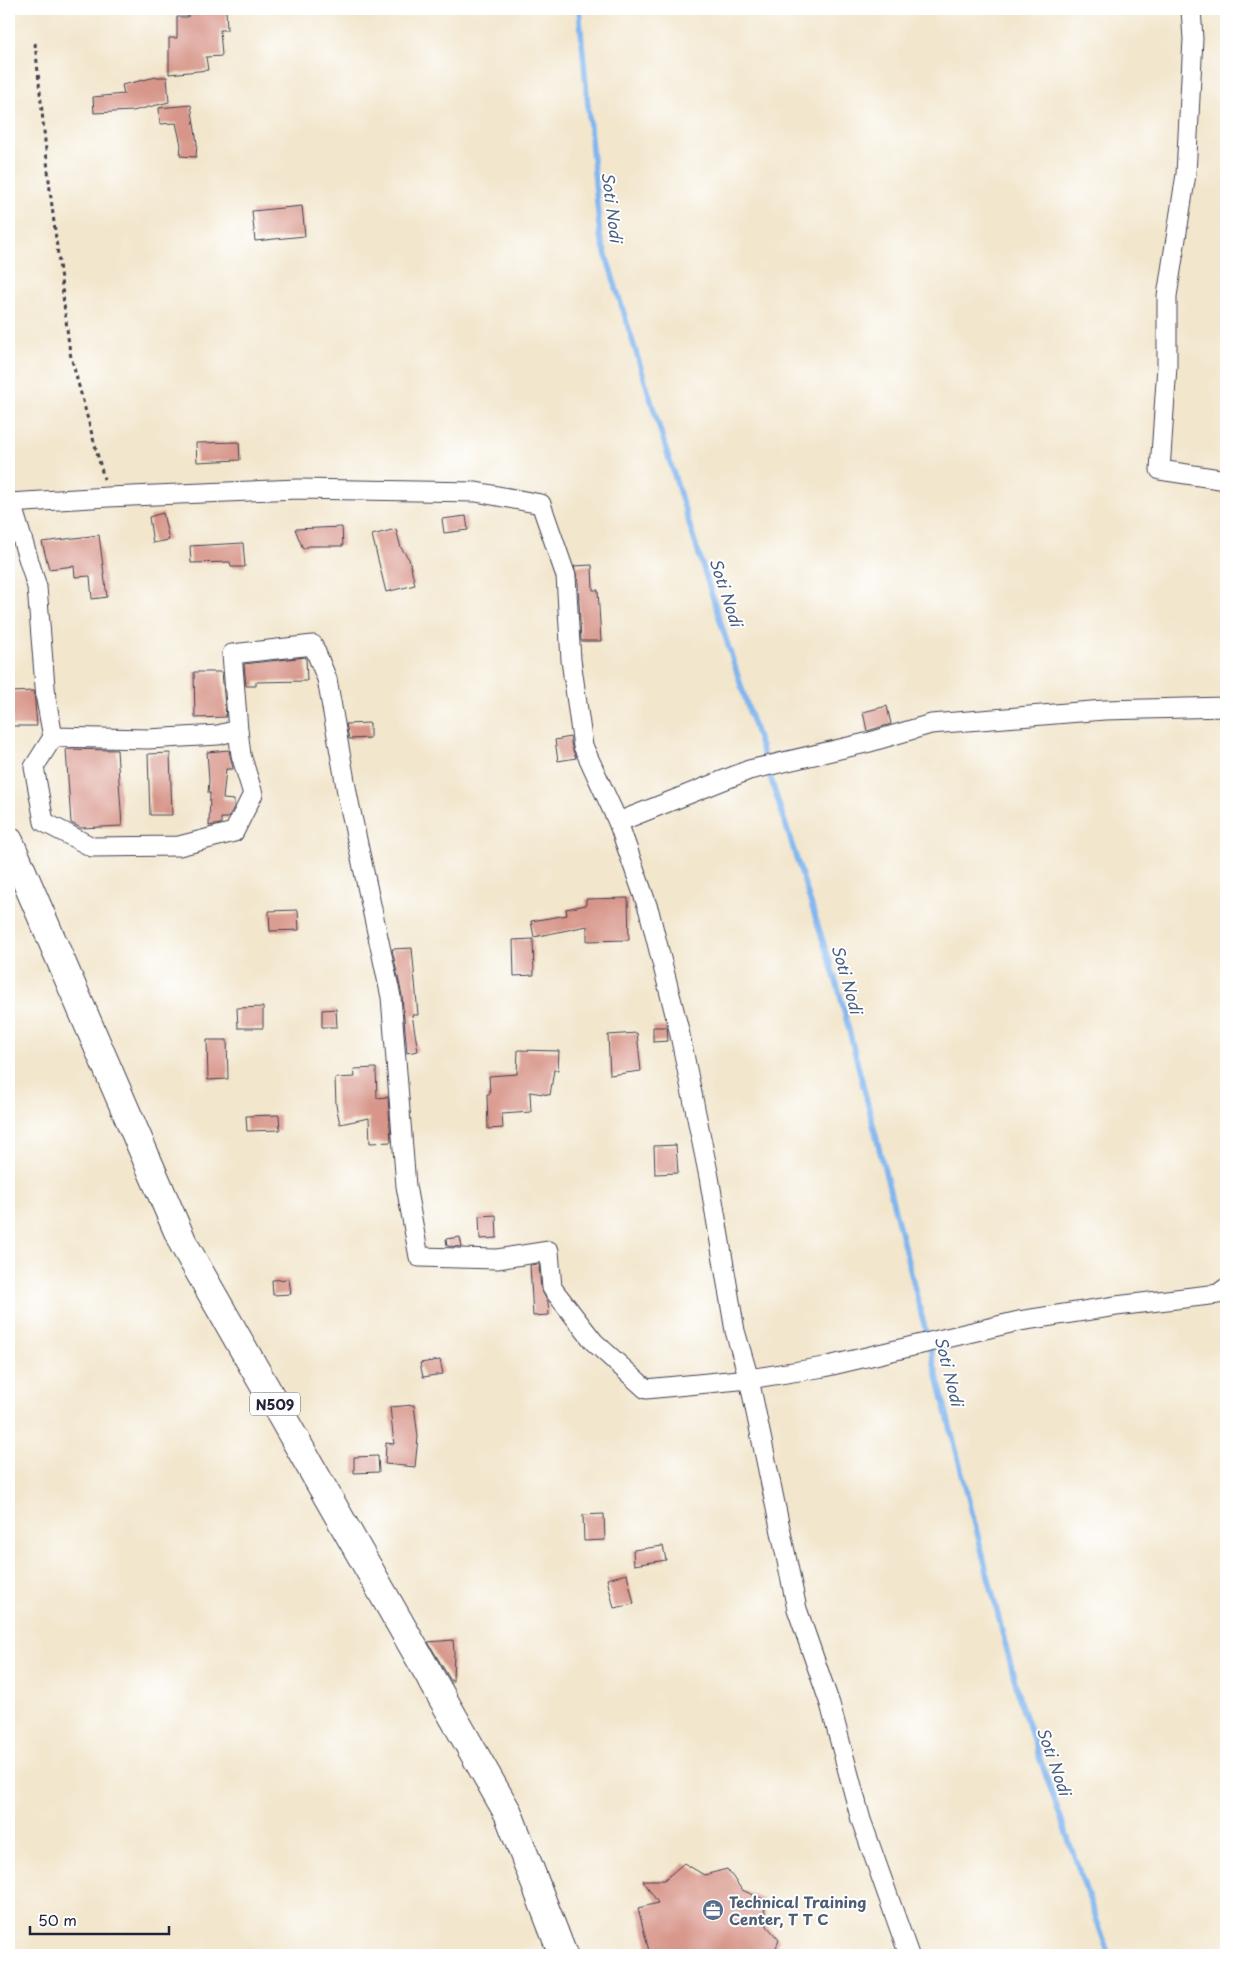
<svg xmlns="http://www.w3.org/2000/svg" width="1235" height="1964" viewBox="0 0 1235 1964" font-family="'Playpen Sans',sans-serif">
<rect width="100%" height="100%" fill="#fff"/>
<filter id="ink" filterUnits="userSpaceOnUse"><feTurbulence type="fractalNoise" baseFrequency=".02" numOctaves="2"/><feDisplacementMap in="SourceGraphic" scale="10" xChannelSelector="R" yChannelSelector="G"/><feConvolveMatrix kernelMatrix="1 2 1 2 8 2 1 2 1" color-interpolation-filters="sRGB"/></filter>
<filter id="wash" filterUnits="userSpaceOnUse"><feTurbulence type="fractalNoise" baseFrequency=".0096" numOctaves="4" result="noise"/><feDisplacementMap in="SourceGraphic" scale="20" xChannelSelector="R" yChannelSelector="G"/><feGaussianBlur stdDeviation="1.12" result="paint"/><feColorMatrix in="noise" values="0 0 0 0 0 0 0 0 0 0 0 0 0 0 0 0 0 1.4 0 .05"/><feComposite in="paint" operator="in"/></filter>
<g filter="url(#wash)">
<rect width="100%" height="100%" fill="#f2e6cc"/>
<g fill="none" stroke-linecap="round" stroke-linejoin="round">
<polyline stroke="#81b6ef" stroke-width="5.5" points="579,9 600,236 693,536 839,991 1021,1705 1109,1955"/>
</g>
<g id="blocks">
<g fill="#d8968a">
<polygon points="189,9 226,9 227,30 220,30 222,56 206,57 208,70 169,74 169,38 177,38 177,17 188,17"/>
<polygon points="156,77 167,77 169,102 133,111 94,113 93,97 124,94 122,85"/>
<polygon points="191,105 197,143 196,157 180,156 181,145 176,123 160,124 159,108"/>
<polygon points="302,206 305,236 255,241 252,211"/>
<polygon points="239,442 240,460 197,462 196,443"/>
<polygon points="163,513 169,540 153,543 149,517"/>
<polygon points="466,516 468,530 444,533 442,519"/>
<polygon points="342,527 343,546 309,546 303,549 295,529"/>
<polygon points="396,529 401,548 409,559 415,585 386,592 372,535"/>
<polygon points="99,535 107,597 92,599 90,576 75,577 74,566 49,569 42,542"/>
<polygon points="243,543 245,567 231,567 230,562 191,563 190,546"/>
<polygon points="592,565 593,590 598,590 601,641 581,641 578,582 574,566"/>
<polygon points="306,657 307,681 256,682 256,686 246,686 244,664"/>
<polygon points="194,672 222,672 226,717 195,718"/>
<polygon points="34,691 37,726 12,726 11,692"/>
<polygon points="887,706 891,724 867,731 863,712"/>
<polygon points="370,723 370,738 349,739 346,724"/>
<polygon points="570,737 572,748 576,758 558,761 555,740"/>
<polygon points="66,749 117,750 122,826 81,828 71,823"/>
<polygon points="229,750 233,769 226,769 223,799 234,800 234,807 228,818 221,818 221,824 209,826 210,793 208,793 209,781 207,752"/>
<polygon points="170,753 172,815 150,815 148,754"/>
<polygon points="628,898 629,940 587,941 587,926 534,937 531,921 567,915 566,909 586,905 586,899"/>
<polygon points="298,910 299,930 270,931 269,911"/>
<polygon points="533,939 534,975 514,976 513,940"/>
<polygon points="412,948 418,1015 412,1015 418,1051 407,1053 402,996 392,949"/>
<polygon points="263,1007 263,1028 238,1028 237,1008"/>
<polygon points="336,1009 337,1027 322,1027 322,1010"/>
<polygon points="653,1027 667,1027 668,1041 653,1042"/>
<polygon points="637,1033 641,1071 610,1075 608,1035"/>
<polygon points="207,1040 227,1040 228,1079 208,1080"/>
<polygon points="518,1050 559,1051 558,1070 554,1070 550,1095 530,1092 531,1112 502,1114 503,1128 488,1129 487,1094 490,1094 489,1076 517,1074"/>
<polygon points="376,1068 377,1098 388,1097 391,1142 370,1143 369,1118 340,1124 336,1105 335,1078 355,1077 354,1069"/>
<polygon points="279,1115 280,1130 247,1131 246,1116"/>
<polygon points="676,1145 678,1173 655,1174 654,1146"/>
<polygon points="496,1215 497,1238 480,1239 479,1216"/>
<polygon points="460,1237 462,1247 447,1246 446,1239"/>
<polygon points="539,1264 541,1289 548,1302 549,1315 533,1316 530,1265"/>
<polygon points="289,1279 291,1294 273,1295 272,1280"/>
<polygon points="440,1360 443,1374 423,1377 420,1363"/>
<polygon points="414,1405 418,1437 415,1467 385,1464 386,1443 394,1444 390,1407"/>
<polygon points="378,1456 379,1472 354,1473 354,1457"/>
<polygon points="604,1514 605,1540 584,1541 583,1515"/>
<polygon points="663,1546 666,1560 634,1565 633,1550"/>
<polygon points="627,1574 634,1604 614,1608 607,1579"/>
<polygon points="453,1640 454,1652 453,1681 451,1681 428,1642"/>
<polygon points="684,1863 704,1875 727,1869 742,1890 763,1899 767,1926 779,1940 773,1955 671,1955 671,1951 650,1955 638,1908 658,1903 643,1880 664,1880"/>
</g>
</g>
</g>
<g filter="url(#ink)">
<use href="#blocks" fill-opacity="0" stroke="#413f51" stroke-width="1"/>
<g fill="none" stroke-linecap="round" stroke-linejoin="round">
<g stroke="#413f51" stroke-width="21">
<g id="minor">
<polyline points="1191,9 1193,39 1186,174 1167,296 1167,366 1160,470 1226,480"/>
<polyline points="9,503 108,497 298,489 476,492 541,504 566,576 571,660 583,746 618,822"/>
<polyline points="11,503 37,587 46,699 53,737 148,739 218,735 238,730 232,654 313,645 327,679 348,798 391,997 406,1186 419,1257 497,1259 549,1251 552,1288 594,1342 646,1389 749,1379 824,1367 1019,1321 1116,1306 1218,1294 1226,1288"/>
<polyline points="53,737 34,767 44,822 92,847 179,846 234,832 253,794 241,755 238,730"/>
<polyline points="909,1955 861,1820 830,1704 797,1609 749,1379 735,1331 709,1177 679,1030 649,911 618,822 749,770 870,742 931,724 1104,710 1226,707"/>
</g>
</g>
<g stroke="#413f51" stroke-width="30">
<polyline id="highway" points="9,841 183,1243 508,1813 563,1955"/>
</g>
<polyline stroke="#413f51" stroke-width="3" stroke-dasharray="4 4" stroke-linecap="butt" points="35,43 50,190 70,353 104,479"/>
<use href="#minor" stroke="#fff" stroke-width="19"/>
<use href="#highway" stroke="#fff" stroke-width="28"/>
</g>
</g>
<defs>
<g id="office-disc" transform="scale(1.125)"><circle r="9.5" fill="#5c6f8a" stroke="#fff"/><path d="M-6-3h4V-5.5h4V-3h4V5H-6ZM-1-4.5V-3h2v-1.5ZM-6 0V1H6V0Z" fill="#fff"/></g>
</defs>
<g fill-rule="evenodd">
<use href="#office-disc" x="713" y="1910"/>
</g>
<g text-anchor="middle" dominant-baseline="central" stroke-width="4" stroke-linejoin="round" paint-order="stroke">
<rect fill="#fff" stroke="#646476" stroke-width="1" x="250" y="1392.5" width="50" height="23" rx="4"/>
<g font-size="14" font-weight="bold" fill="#22223b">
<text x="275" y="1404">N509</text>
</g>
<g font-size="15" font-weight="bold" fill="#4e5e75" stroke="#fff" text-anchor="start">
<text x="729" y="1901">Technical Training<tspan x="729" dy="17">Center, T T C</tspan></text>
</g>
<g font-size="16" font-style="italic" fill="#485d83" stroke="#fff">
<text transform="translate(613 207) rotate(83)">Soti Nodi</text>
<text transform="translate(727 592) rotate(72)">Soti Nodi</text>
<text transform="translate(848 979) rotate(74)">Soti Nodi</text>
<text transform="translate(950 1371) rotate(76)">Soti Nodi</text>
<text transform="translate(1055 1761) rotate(71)">Soti Nodi</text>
</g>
</g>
<rect width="1235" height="1964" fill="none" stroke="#fff" stroke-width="30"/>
<path d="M30 1926v8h139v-8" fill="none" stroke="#22223b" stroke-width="2.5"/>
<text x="38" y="1926" font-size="15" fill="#22223b" stroke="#ffffff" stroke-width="4" paint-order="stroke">50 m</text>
</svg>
